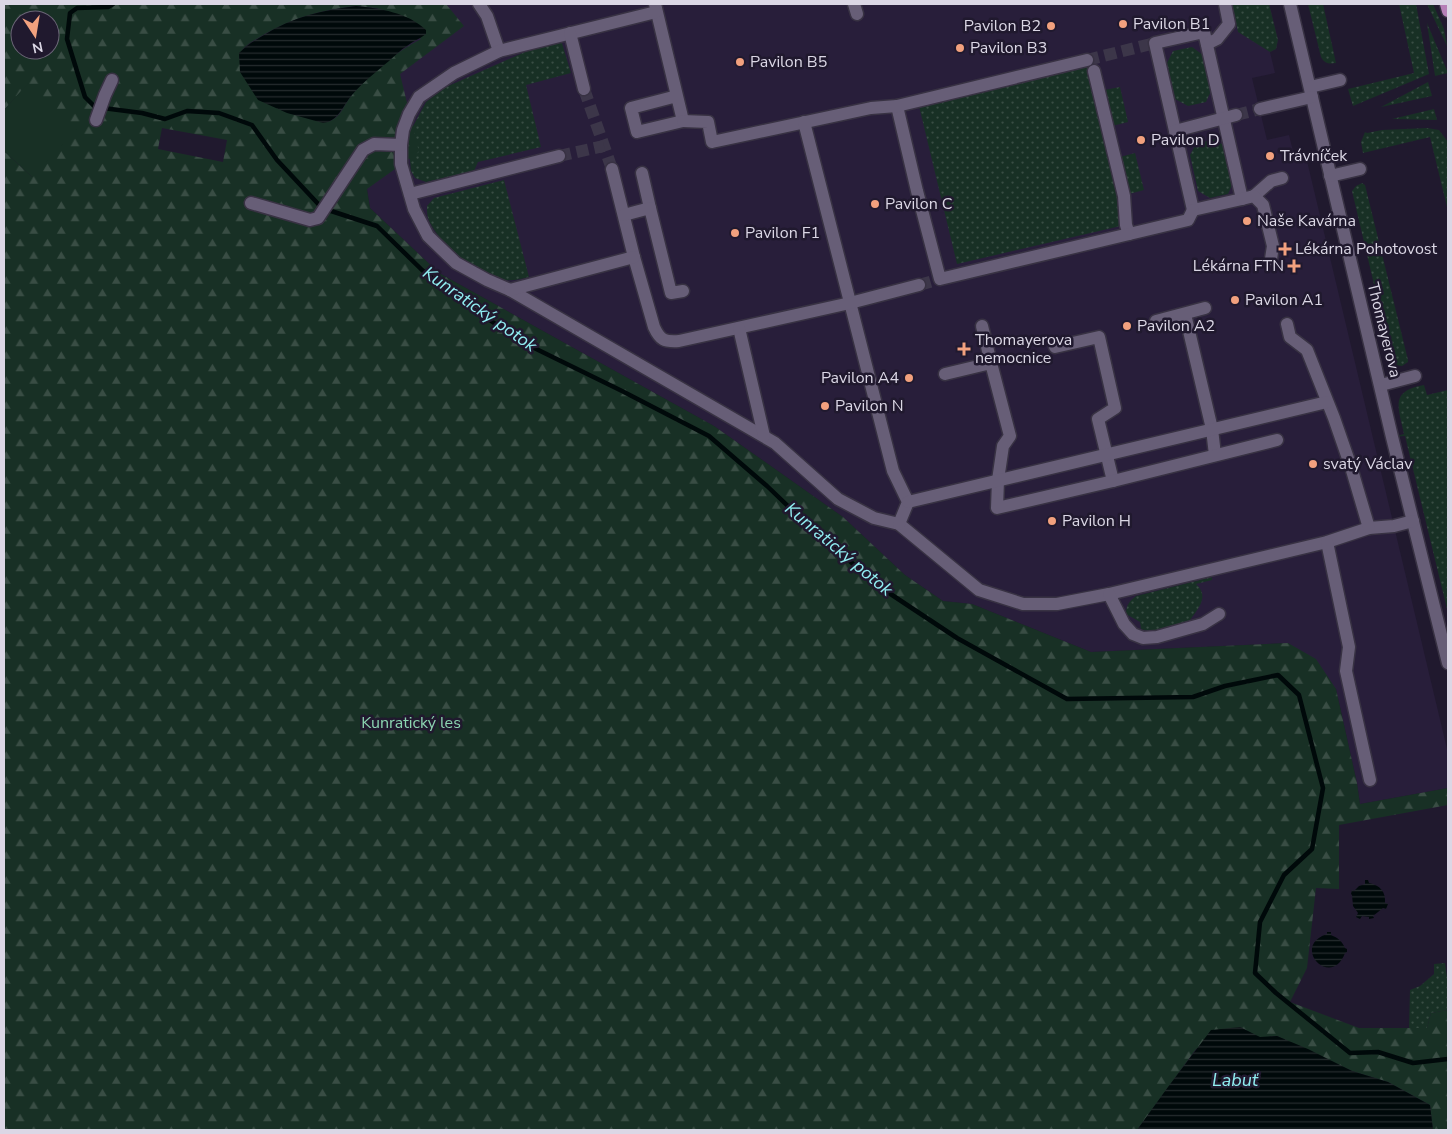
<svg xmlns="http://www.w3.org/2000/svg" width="1452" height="1134" viewBox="0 0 1452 1134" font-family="'Nunito Sans',sans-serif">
<defs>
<pattern id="grass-dots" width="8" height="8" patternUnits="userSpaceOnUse" patternTransform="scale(1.25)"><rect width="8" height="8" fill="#183025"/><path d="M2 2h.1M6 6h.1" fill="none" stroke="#394d44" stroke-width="1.8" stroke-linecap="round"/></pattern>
<pattern id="forest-firs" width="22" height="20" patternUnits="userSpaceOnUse" patternTransform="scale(1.25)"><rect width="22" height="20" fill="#183025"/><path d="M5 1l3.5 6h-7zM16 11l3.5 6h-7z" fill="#394d44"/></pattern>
<pattern id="water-rules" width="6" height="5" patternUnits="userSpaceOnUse" patternTransform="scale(1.25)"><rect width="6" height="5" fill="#00090a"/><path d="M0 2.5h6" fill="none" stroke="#252c2e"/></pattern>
</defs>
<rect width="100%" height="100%" fill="#20192e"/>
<polygon fill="#281e3a" points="221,4 1269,4 1278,40 1276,49 1270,52 1275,73 1252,78 1267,140 1289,135 1294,155 1301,155 1307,161 1448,753 1448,788 1360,804 1357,783 1336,689 1288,643 1091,652 972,604 943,601 905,575 843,517 714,426 439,273 370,208 367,189"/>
<g fill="url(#grass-dots)">
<polygon points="1232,4 1269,4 1278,40 1276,49 1270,52 1238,32"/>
<path d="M1308 4H1323L1336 63C1329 64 1325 64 1321 57Z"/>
<polygon points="1399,4 1416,4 1429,74 1353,106 1348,89 1414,73"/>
<polygon points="1427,4 1433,4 1444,29 1447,46"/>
<polygon points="1427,23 1448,73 1435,76"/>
<polygon points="561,40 571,73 526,85 541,147 478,162 474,171 426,182 415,178 411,171 409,149 411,130 426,102 446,87 527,51"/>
<polygon points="1192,47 1203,55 1211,91 1206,102 1188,106 1175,99 1167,63 1173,51"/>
<polygon points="1087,66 1125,225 957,264 919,106"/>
<polygon points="1428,82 1432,96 1381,107"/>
<polygon points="1120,87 1128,122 1112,126 1104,90"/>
<polygon points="1434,109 1437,120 1392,119"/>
<polygon points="1427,128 1439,130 1448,142 1448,211 1430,137 1363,153 1361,142 1365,132 1367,133 1382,130"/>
<polygon points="1215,139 1226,147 1233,183 1228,194 1210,198 1198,191 1190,155 1196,144"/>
<polygon points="1135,153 1144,190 1129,194 1120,157"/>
<path d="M504 180 529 277C521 279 513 281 505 280 478 275 438 245 428 218 427 215 427 210 427 206L434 198Z"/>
<polygon points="1362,183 1365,185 1408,360 1408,362 1402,366 1393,365 1352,191 1356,186"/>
<path d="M1424 385 1427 395 1448 390V613L1405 436 1392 437 1404 434C1398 406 1390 391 1424 385Z"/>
<path d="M1212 577V580L1196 584C1211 597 1196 611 1188 623L1150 632 1141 629 1140 622 1126 614C1126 606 1129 601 1136 596Z"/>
<polygon points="1445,963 1448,984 1448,1010 1431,1013 1427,1028 1409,1028 1410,990 1420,986 1434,974 1434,964"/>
</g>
<path fill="url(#forest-firs)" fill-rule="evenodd" d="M4 4H446L464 26 400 74 419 152 367 189 370 208 439 273 714 426 843 517 905 575 943 601 972 604 1091 652 1288 643 1316 659 1336 689 1357 783 1360 804 1448 788V805L1339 825V889L1316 888 1307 968 1290 1002 1359 1028H1427L1431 1013 1448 1010V1130H1433L1430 1105 1388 1082 1352 1071 1277 1036 1260 1038 1240 1027 1196 1049 1137 1130H4V151L32 177 28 84 4 110ZM356 6 376 8 396 14 421 39C397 51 368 75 351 96 345 103 341 116 332 120 327 123 322 122 317 120L239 58C241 47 251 42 260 37 291 18 321 10 356 6ZM20 20H50V50H20ZM162 128 227 140 223 162 158 149Z"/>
<polygon fill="#183025" points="28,83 77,129 32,177 4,151 4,110"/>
<g fill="url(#water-rules)">
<path d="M356 6C379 8 409 13 426 30V34C420 39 413 41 407 46 400 50 395 56 389 61 376 72 363 82 352 95 343 105 339 121 323 123L287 113 258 100 240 72 239 53C247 45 255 40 264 35 292 17 323 10 356 6Z"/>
<path d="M1365 880H1368L1369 883C1380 885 1386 892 1385 903L1388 904 1386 909 1383 908 1373 916 1374 918 1369 919V917L1362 916 1360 919 1356 917 1358 913 1353 906 1352 895 1351 894 1352 890 1354 891 1359 886 1365 884Z"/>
<path d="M1327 932H1331V935C1338 938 1342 941 1345 948L1347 949V952L1345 953C1331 990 1290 946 1327 934Z"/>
<polygon points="1240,1027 1260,1037 1277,1036 1308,1049 1352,1071 1388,1082 1430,1105 1433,1130 1137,1130 1168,1087 1211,1030"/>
</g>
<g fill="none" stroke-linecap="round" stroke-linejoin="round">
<polyline stroke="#00090a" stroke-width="4.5" points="113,4 108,7 77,8 70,13 67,39 85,97 95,107 142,113 165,119 187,111 219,113 252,125 277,160 322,208 377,226 422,270 464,303 524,343 622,391 709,436 767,486 815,532 883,589 957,638 1067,699 1193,697 1225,686 1278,675 1299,695 1323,788 1312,849 1284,875 1260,922 1255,973 1276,993 1350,1053 1378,1052 1413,1063 1448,1059"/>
<g stroke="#3c3649" stroke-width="12" stroke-dasharray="12 6" stroke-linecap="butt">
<polyline points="1087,60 1155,43"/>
<polyline points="584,89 612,169"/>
<polyline points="1236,115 1260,109"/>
<polyline points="559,156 604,146"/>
<polyline points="919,285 940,279"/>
</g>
<g stroke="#383243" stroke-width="15">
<g id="minor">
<polyline points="479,4 487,16 499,51"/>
<polyline points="655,4 683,121 637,132 631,108 677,96"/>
<polyline points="854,4 857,14"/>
<polyline points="1290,4 1392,437 1448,663"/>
<polyline points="656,12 499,51 454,73 419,97 409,114 403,130 401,145 401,164 414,209 428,236 456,263 487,280 510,290 775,443 838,499 874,518 899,524 979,590 1023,604 1057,604 1109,594 1327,542 1369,528 1394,526 1413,521"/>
<polygon points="1204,32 1242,199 1193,210 1155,43"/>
<polyline points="570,33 584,89"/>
<polyline points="1207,44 1217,39 1229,24 1225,4"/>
<polyline points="1094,71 1124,196 1126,225 1129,234"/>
<polyline points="1310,87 1340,80"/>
<polyline points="897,106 917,191 940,279 1188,220 1193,210"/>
<polyline points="1260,109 1312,97"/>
<polyline points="96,120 105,95 112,80"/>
<polyline points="683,121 708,122 712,142 871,108 897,106 1087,60"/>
<polyline points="804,122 893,471 908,502 899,524"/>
<polyline points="1175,131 1236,115"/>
<path d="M612 169 634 257 654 327C660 340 664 342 679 341L850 303 919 285"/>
<polyline points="642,173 650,208"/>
<polyline points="1330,176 1360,169"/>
<polyline points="410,194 559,156"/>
<polyline points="1254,196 1271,181 1282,178"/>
<polyline points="1242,199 1254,196 1263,205 1273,246 1271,259"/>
<polyline points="251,203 310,220 318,218 363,150 374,144 401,145"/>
<polyline points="624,215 650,208 671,293 683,291"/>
<polyline points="510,290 634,257"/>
<polyline points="1185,314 1212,429 1215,455"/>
<polyline points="1156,321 1205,308"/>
<polyline points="1287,324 1290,337 1307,350 1334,418 1351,467 1369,528"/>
<polyline points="982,326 991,363"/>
<polyline points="739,328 764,436"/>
<polyline points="1055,347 1099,337 1115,408 1098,419 1113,481"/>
<polyline points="945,374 991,363 1010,436 1003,446 998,480 997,508 1113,481 1277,440"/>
<polyline points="1381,385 1415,376"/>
<polyline points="908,502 1327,402"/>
<polyline points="1327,542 1349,647 1346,671 1370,780"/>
<polyline points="1109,594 1124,624 1133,634 1143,638 1157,637 1203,624 1219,614"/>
</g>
</g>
<g stroke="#383243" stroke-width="15">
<polyline id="major" points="1446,4 1448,11"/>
</g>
<use href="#minor" stroke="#675e77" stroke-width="12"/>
<use href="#major" stroke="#b680b7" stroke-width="12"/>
</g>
<g fill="#f2a17e" stroke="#20192e" stroke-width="2">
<circle cx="1123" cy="24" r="5"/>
<circle cx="1051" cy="26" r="5"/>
<circle cx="960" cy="48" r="5"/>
<circle cx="740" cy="62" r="5"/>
<circle cx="1141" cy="140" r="5"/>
<circle cx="1270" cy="156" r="5"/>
<circle cx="875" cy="204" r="5"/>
<circle cx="1247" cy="221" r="5"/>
<circle cx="735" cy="233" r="5"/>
<path d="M1282.5 241.5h5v5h5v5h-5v5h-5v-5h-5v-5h5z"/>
<path d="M1291.5 258.5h5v5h5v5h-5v5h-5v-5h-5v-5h5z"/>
<circle cx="1235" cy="300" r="5"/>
<circle cx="1127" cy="326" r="5"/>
<path d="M961.5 341.5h5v5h5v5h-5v5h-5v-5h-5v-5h5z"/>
<circle cx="909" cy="378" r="5"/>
<circle cx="825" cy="406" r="5"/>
<circle cx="1313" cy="464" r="5"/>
<circle cx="1052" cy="521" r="5"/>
</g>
<g text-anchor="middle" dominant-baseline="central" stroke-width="5" stroke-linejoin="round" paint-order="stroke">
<g font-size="16" fill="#dbd7e5" stroke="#20192e" text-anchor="start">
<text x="1133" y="24">Pavilon B1</text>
<text x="1041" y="26" text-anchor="end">Pavilon B2</text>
<text x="970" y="48">Pavilon B3</text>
<text x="750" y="62">Pavilon B5</text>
<text x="1151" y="140">Pavilon D</text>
<text x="1280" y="156">Trávníček</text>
<text x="885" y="204">Pavilon C</text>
<text x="1257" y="221">Naše Kavárna</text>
<text x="745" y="233">Pavilon F1</text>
<text x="1295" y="249">Lékárna Pohotovost</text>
<text x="1284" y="266" text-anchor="end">Lékárna FTN</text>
<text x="1245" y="300">Pavilon A1</text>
<text x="1137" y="326">Pavilon A2</text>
<text x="975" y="340">Thomayerova<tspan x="975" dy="18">nemocnice</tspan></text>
<text x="899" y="378" text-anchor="end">Pavilon A4</text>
<text x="835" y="406">Pavilon N</text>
<text x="1323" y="464">svatý Václav</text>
<text x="1062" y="521">Pavilon H</text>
</g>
<g font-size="16" fill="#dbd7e5" stroke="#20192e">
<text transform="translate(1384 330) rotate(76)">Thomayerova</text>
</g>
<g font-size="16" fill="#8cd5b1" stroke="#20192e">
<text x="411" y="723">Kunratický les</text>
</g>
<g font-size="18" font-style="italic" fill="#90edf1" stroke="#20192e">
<text transform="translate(480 309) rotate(35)">Kunratický potok</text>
<text transform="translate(839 549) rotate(40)">Kunratický potok</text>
<text x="1235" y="1080">Labuť</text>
</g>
</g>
<rect width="1452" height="1134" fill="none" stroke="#dbd7e5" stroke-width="10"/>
<g transform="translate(35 35) rotate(168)"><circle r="24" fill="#20192e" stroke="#6b6577"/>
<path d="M0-4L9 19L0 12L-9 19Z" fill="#f2a17e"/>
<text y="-8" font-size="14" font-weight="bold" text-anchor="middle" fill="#dbd7e5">N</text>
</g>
</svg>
